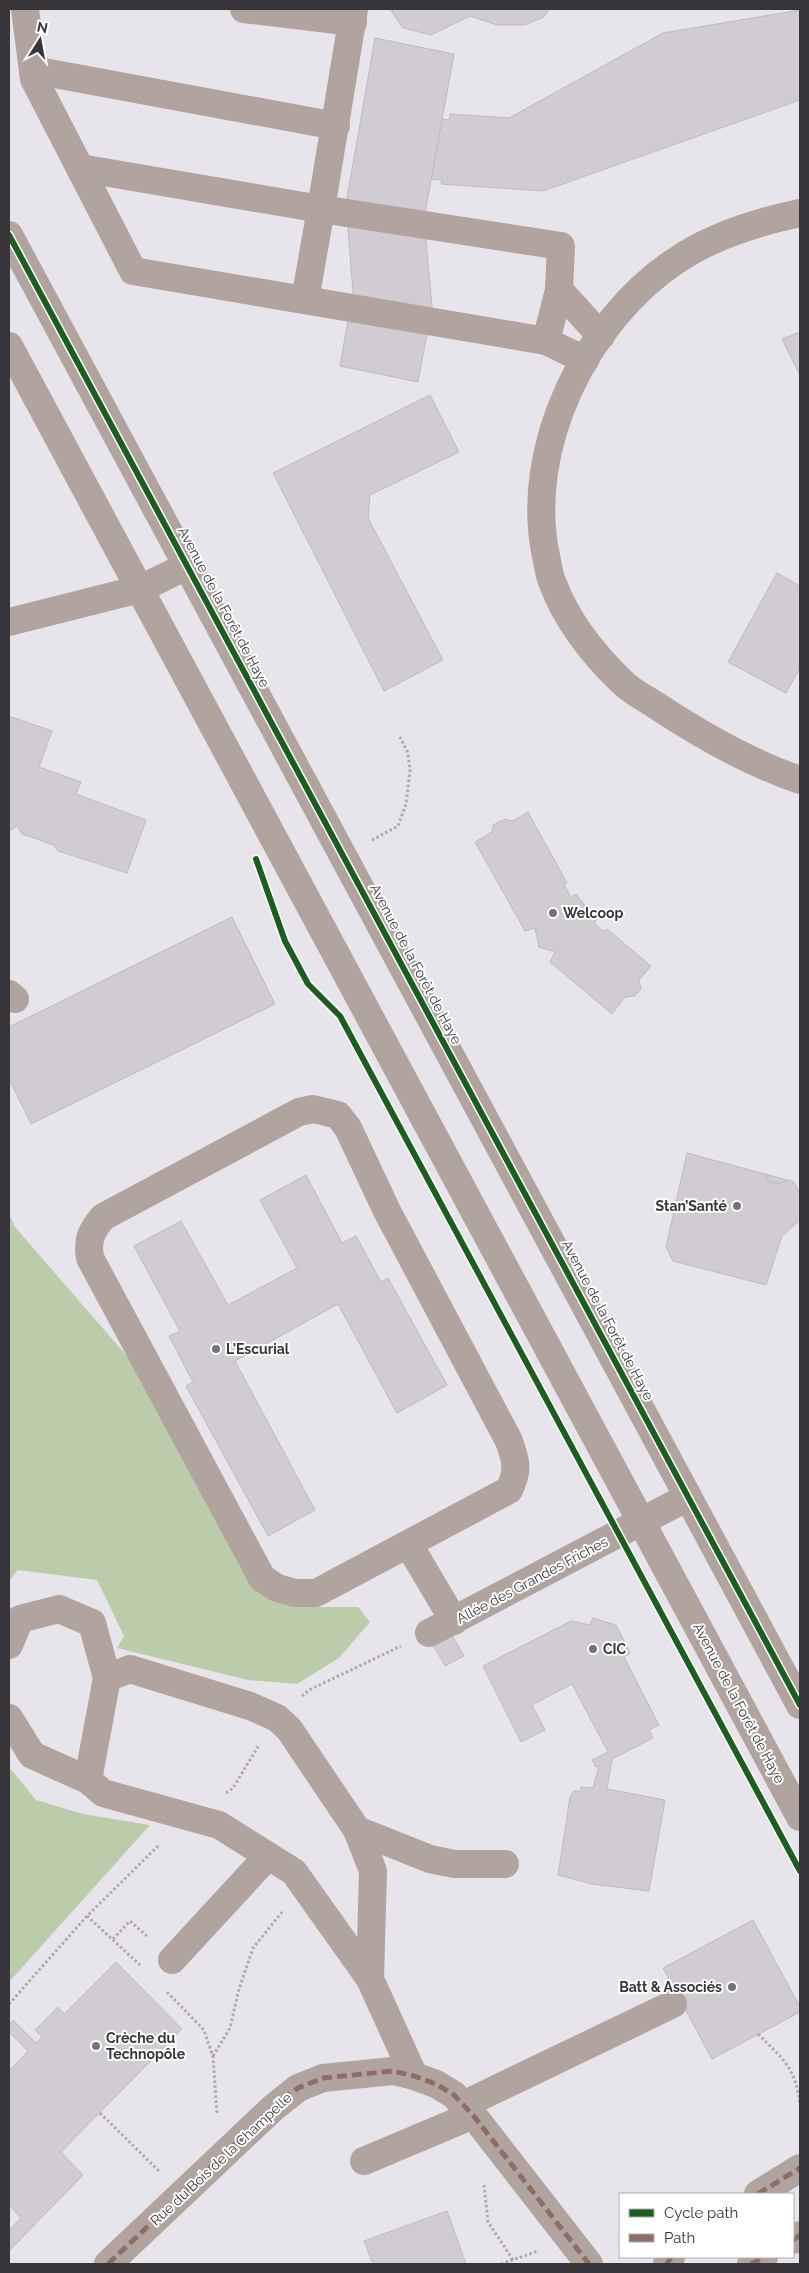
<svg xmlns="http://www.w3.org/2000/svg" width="809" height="2273" viewBox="0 0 809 2273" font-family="Raleway,sans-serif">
<rect width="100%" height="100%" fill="#e8e4eb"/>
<g fill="#baccaa">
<polygon points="9,1214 15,1227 138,1369 241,1569 292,1607 358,1607 370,1622 339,1658 297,1684 248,1680 117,1648 124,1636 97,1580 18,1570 9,1581"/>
<polygon points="9,1767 36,1800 83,1814 150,1825 9,1982"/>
</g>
<g fill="#d0ccd2" stroke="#bdbac0">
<polygon points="390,9 549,9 544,17 525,25 497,25 470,16 431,35 403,28"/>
<polygon points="800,10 800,100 543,191 441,184 442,180 431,179 442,119 449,120 450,114 509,118 663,33"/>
<polygon points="375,38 454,54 424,219 432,307 418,382 340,366 353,292 346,204"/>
<polygon points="800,332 800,375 782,339"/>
<polygon points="430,395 459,452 370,495 368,518 443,660 384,691 273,473"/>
<polygon points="777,573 800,586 800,668 786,693 728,662"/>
<polygon points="9,716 52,731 39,767 81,782 76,794 146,820 127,873 58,851 54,845 22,834 17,826 9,831"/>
<polygon points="528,812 567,883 564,885 571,897 576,894 596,920 595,924 603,931 607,929 651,966 639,980 641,989 635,996 625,997 612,1014 550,962 555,952 539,947 535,928 525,931 475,842 492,832 493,825 505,819 513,821"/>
<polygon points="232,917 275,1004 31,1124 9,1079 9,1027"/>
<polygon points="687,1153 765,1174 768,1181 780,1184 787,1180 793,1181 800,1193 800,1220 782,1236 766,1285 673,1261 666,1247"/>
<polygon points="765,1174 787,1180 780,1184 768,1181"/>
<polygon points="306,1175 342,1243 356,1236 381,1282 388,1278 447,1385 397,1413 338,1304 235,1361 315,1510 268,1536 186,1386 193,1382 169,1336 180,1331 134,1246 181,1221 228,1305 297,1268 260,1200"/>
<polygon points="593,1618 616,1625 630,1653 624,1657 659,1725 649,1730 653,1738 612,1759 607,1789 665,1800 649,1891 592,1884 558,1875 570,1797 574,1791 580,1791 581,1787 593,1788 599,1766 596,1767 592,1760 608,1752 572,1684 532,1705 545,1730 521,1742 483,1666 571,1621 590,1625"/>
<polygon points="452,1635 464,1656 445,1666 433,1645"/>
<polygon points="753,1920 800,2007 800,2012 712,2059 663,1968"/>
<polygon points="116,1962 182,2029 61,2152 83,2175 9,2251 9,2230 21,2218 9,2205 9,2071 28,2051 9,2032 9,2025 13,2020 36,2043 42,2037 35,2030 58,2007 64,2014"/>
<polygon points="447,2211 466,2264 373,2264 364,2241"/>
</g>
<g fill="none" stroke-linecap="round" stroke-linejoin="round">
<g stroke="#b2a8a7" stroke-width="3" stroke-dasharray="2.5 2.5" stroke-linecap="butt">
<polyline points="372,840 398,826 406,804 410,771 408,753 400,737"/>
<polyline points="302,1696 309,1690 401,1646"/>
<polyline points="226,1793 233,1788 259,1745"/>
<polyline points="87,1916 140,1965"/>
<polyline points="113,1939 130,1921 149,1938"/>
<polyline points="167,1992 204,2030 213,2057 217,2114"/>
<polyline points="9,2004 87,1916 160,1844"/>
<path d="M758 2034C783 2059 796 2068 800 2105"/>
<polyline points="213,2056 230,2028 239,1989 253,1948 283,1911"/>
<polyline points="100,2113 160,2172"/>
<polyline points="484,2185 488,2222 513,2260"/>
<polyline points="501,2264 538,2251"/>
</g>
<g stroke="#b1a39e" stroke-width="28">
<polyline points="25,9 34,79 133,271 546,341 585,360"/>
<polyline points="244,9 353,22"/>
<polyline points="354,9 321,209 561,246 559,290 601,336"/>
<polyline points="33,70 336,126"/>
<polyline points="80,168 321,209 305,300"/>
<path d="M800 213C757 222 714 235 677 260 586 320 523 448 546 556 548 565 549 576 553 584 567 621 594 655 622 682 632 692 645 698 657 706 701 735 749 763 800 780"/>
<polyline points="9,235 800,1705"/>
<polyline points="546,341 559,290"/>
<polyline points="9,346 800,1817"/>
<polyline points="9,622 140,589 187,566"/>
<polyline points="9,994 15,999"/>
<path d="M313 1109 338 1115 348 1128 387 1211 509 1441C516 1461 519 1470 509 1490L316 1593H295L277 1588 262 1578 90 1258C87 1240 91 1231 103 1217L299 1112Z"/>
<polyline points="409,1545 454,1621"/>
<polyline points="429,1633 688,1497"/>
<polyline points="9,1645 20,1619 59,1609 92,1623 107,1678"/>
<polyline points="9,1718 32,1755 88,1780"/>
<polyline points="357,1830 430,1859 454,1864 505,1864"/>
<polyline points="172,1960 268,1856"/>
<polyline points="370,1979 373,1871 357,1830 289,1729 277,1718 250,1706 130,1669 107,1678 88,1780 103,1793 219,1825 294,1872 370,1979 414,2076"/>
<polyline points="463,2105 673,2004"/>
<polyline points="364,2161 473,2115"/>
<polyline points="758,2194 800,2168"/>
<polyline points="793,2240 800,2235"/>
<polyline points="108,2264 273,2108 298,2088 323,2078 393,2071 414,2076 436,2084 454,2095 473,2115 589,2264"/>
<polyline points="667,2264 671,2257"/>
<polyline points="751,2264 764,2257"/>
</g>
<g stroke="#8d6e63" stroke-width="5" stroke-dasharray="10 5" stroke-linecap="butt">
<polyline points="758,2194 800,2168"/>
<polyline points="793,2240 800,2235"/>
<polyline points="108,2264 273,2108 298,2088 323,2078 393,2071 414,2076 436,2084 454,2095 473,2115 589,2264"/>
<polyline points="667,2264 671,2257"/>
<polyline points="751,2264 764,2257"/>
</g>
<g stroke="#fff" stroke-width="9">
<g id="cycleway">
<polyline points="9,235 800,1705"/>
<polyline points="256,859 285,941 308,984 340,1016 800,1871"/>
</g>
</g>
<use href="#cycleway" stroke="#1b5e20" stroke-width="6"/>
</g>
<g fill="#757278" stroke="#fff" stroke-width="2">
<circle cx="553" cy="913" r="5"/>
<circle cx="737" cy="1206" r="5"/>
<circle cx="216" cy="1349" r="5"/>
<circle cx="593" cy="1649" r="5"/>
<circle cx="732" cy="1987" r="5"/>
<circle cx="96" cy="2046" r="5"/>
</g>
<g text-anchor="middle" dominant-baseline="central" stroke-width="4" stroke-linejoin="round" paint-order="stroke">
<g font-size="14" fill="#37353a" stroke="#fff">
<text transform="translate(224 607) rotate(62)">Avenue de la Forêt de Haye</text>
<text transform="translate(416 964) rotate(62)">Avenue de la Forêt de Haye</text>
<text transform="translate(608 1320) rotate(62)">Avenue de la Forêt de Haye</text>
<text transform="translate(532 1580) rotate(-28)">Allée des Grandes Friches</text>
<text transform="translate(739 1703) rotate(62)">Avenue de la Forêt de Haye</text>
<text transform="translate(221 2159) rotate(-43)">Rue du Bois de la Champelle</text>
</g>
<g font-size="14" font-weight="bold" fill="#37353a" stroke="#fff" text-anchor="start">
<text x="563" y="913">Welcoop</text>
<text x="727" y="1206" text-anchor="end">Stan’Santé</text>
<text x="226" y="1349">L'Escurial</text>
<text x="603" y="1649">CIC</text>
<text x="722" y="1987" text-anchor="end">Batt &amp; Associés</text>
<text x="106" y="2038">Crèche du<tspan x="106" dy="16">Technopôle</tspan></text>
</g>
</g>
<rect width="809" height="2273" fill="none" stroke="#37353a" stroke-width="20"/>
<rect x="619" y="2193" width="175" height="65" fill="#ffffff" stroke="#afaeb0"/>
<rect x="629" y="2209" width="25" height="8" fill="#1b5e20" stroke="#afaeb0"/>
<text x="664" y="2218" font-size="15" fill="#37353a">Cycle path</text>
<rect x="629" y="2234" width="25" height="8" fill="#8d6e63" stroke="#afaeb0"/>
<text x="664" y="2243" font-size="15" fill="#37353a">Path</text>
<g transform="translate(40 40) rotate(11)" stroke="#ffffff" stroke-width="4" paint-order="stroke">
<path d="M0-4L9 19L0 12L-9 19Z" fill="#37353a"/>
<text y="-8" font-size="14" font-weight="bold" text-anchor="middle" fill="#37353a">N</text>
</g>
</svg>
